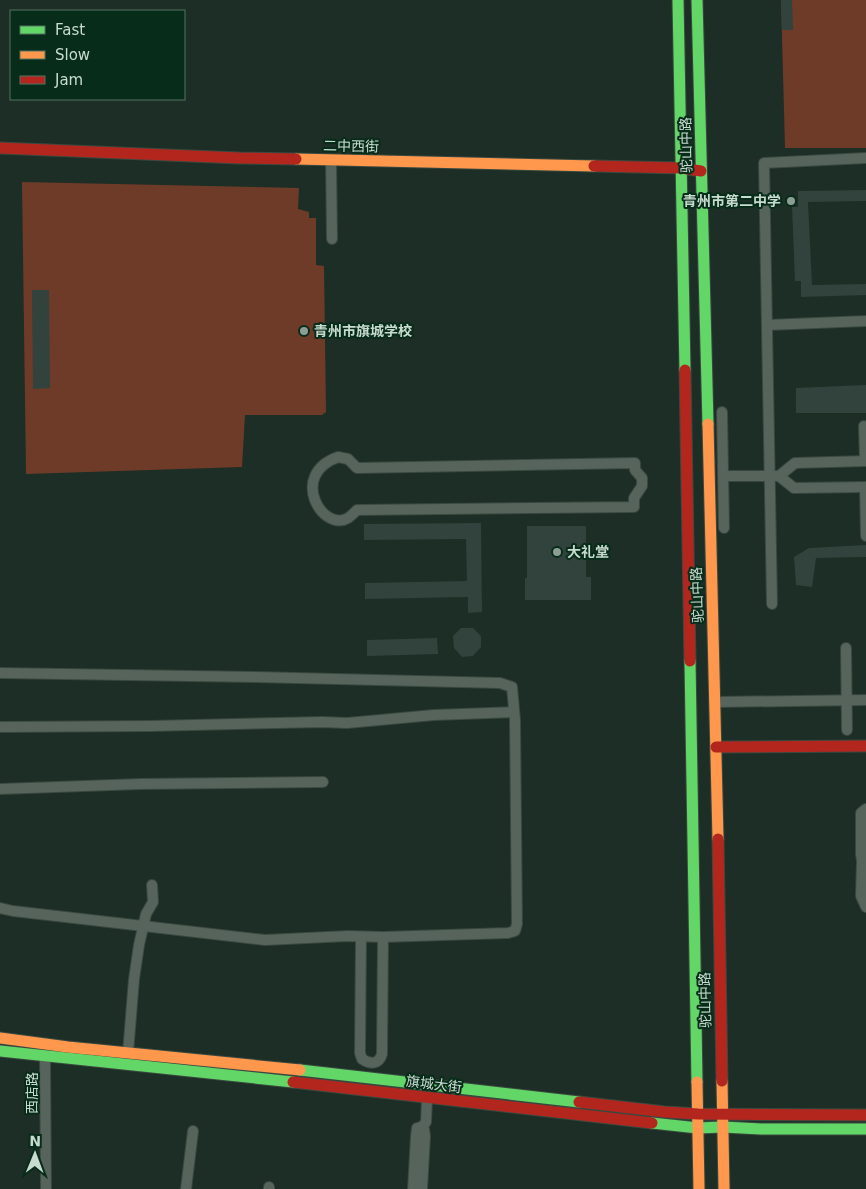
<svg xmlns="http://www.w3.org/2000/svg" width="866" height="1189" viewBox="0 0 866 1189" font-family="'DejaVu Sans','Noto Sans SC',sans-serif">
<rect width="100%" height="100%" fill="#1c2e25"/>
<g fill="#6e3b29">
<polygon points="781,0 866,0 866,148 785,148"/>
<polygon points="22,182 299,188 298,209 309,212 309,218 316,218 316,265 324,266 326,412 322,415 245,415 242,467 26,474"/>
</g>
<g fill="#32423d">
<polygon points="781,0 792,0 793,30 782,30"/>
<polygon points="866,190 866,201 808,202 812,285 866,284 866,295 801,297 801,281 795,281 792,207 798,207 798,191"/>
<polygon points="32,290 49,290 50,388 33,389"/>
<polygon points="866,385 866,413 796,413 796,388"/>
<polygon points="481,523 482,612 468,613 468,597 365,599 365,583 467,581 466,539 364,540 364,524"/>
<polygon points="527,526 586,526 586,577 591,577 591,600 525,600 525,578 527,578"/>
<polygon points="866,545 866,557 816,558 812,587 796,585 794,557 809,548"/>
<polygon points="461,628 473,628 481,636 481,647 473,656 462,657 454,648 453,636"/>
<polygon points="437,638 438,654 367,656 367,640"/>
</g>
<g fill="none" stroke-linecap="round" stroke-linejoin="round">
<g stroke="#3a4940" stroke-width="12">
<g id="street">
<polyline points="331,160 332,239"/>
<polyline points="767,325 866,321"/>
<polyline points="722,412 724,528"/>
<polyline points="864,426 865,461"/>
<path d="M338 457 348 459 357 468 635 463V470L642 478V486L634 498V507L357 510C354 513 351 516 348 518 323 533 288 475 338 457Z"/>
<polyline points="723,476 779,476 795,463 866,461"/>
<polyline points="779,476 794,488 866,487"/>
<polyline points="865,487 866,536"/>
<polyline points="772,604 764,163 866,158"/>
<polyline points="846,648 847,730"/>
<polyline points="0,673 255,677 500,683 512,687 515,720 517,924 515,931 508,933 383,937 348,936 265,940 13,911 0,908"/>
<polyline points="715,702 866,700"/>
<polyline points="0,727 151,726 322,722 347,723 434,715 514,712"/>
<polyline points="0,789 140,784 323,782"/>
<polyline points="866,809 861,813 861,854 862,861 866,863"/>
<polyline points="862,861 861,896 866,907"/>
<path d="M361 937 360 1053 362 1059C371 1065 379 1064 382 1054L383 937"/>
<polyline points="128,1053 134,979 139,945 146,914 153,902 152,885"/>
<polyline points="45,1057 46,1189"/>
<polyline points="422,1127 426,1122 427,1098"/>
<polyline points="186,1189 193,1131"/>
<polyline points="269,1189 269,1187"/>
<polyline points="413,1189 416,1136 417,1128 421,1127 424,1129 425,1136 422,1189"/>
</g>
</g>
<g stroke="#3a4940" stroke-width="13">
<g id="fast">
<polyline points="678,0 685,370"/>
<polyline points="697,0 708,424"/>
<polyline points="690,661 697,1082"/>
<polyline points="0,1051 293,1082"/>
<polyline points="300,1070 579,1102"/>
<polyline points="652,1123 698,1128 723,1127 761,1129 866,1129"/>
</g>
</g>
<g stroke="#3a4940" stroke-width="13">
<g id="slow">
<polyline points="296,159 594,166"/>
<polyline points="708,424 718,839"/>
<polyline points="0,1038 68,1047 300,1070"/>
<polyline points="722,1081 724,1189"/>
<polyline points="697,1082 699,1189"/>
</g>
</g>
<g stroke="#3a4940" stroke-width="13">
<g id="jam">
<polyline points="0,148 239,158 296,159"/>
<polyline points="594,166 681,168 701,171"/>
<polyline points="685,370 690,661"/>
<polyline points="716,747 866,746"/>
<polyline points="718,839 722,1081"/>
<polyline points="293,1082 652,1123"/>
<polyline points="579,1102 665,1112 698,1114 866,1115"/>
</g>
</g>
<use href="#street" stroke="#57645c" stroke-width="10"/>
<use href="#fast" stroke="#63d668" stroke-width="11"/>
<use href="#slow" stroke="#ff974d" stroke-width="11"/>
<use href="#jam" stroke="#b3261e" stroke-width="11"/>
</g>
<g fill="#8c9e94" stroke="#082c1a" stroke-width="2">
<circle cx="791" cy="201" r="5"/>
<circle cx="304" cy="331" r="5"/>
<circle cx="557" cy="552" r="5"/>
</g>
<g text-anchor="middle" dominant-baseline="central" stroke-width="4" stroke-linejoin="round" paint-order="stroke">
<g font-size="14" fill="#c8dbcf" stroke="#082c1a">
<text transform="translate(686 145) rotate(-91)">驼山中路</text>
<text transform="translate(351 146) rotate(1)">二中西街</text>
<text transform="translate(697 595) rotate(-92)">驼山中路</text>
<text transform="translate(705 1000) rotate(-91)">驼山中路</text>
<text transform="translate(434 1084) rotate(7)">旗城大街</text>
<text transform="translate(32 1093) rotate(-90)">西店路</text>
</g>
<g font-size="14" font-weight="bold" fill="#c8dbcf" stroke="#082c1a" text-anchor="start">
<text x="781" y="201" text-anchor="end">青州市第二中学</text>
<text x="314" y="331">青州市旗城学校</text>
<text x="567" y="552">大礼堂</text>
</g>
</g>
<rect x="10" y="10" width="175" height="90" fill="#082c1a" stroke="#557262"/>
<rect x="20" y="26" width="25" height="8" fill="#63d668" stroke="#557262"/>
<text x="55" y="35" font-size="15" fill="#c8dbcf">Fast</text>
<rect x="20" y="51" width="25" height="8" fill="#ff974d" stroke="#557262"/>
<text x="55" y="60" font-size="15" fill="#c8dbcf">Slow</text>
<rect x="20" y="76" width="25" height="8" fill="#b3261e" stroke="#557262"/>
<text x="55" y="85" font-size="15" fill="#c8dbcf">Jam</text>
<g transform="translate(35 1154) rotate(1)" stroke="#082c1a" stroke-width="4" paint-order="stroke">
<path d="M0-4L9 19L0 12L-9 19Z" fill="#c8dbcf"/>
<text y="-8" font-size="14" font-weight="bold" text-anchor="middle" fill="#c8dbcf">N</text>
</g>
</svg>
